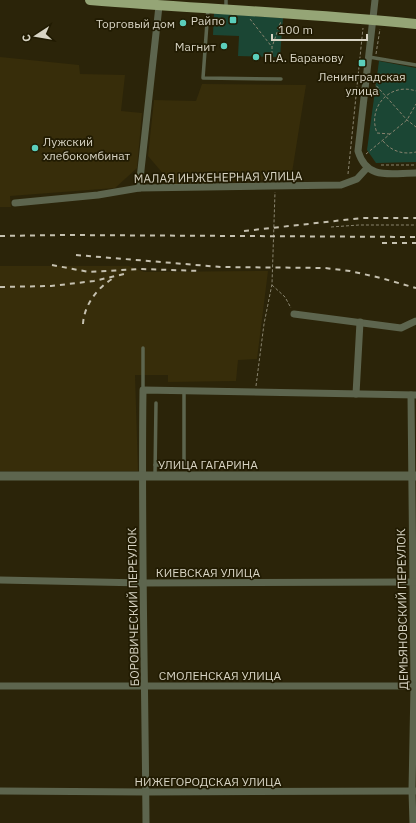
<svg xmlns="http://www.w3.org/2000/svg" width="416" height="823" viewBox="0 0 416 823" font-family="'IBM Plex Sans',sans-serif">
<rect width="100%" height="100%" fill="#2b2409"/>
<g fill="#372d0a">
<polygon points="0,57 79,65 80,74 125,75 121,111 142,113 137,168 115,188 10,196 11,207 0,207"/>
<polygon points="202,84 306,85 291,179 172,184 148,156 154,100 196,101"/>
<polygon points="0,266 129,266 144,272 268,271 257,359 238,360 236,381 168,382 168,375 135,375 138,471 0,471"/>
</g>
<g fill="#1b4634">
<polygon points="214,13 283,18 280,57 238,56 239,36 213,35"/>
<polygon points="379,61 416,68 416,162 376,163 367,150"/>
</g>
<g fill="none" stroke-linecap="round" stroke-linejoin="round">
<g stroke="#89846f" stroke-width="1" stroke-dasharray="3 2" stroke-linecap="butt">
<polyline points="250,19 272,47"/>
<polyline points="272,54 272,47 281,21"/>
<polyline points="376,54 380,29"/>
<polyline points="373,82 407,120 416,127"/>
<path d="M390 134 377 133C367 107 390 82 416 91"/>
<path d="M383 141C391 151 403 155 416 152"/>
<polyline points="366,154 407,120 416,104"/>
<polyline points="381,165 416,165"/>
<polyline points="348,174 363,28"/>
<polyline points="331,227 359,225 416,225"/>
<polyline points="272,285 285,297 291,308"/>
<polyline points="256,386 264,324 272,284 275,192"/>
</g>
<g stroke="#5d654e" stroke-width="3.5">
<polyline points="208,9 203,78 281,79"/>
<polyline points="226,9 226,0"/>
<polyline points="369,57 416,65"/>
<polyline points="143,390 143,348"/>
<polyline points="155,465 184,465 184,390"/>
<polyline points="155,475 156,403"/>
</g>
<g stroke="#5d654e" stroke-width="7">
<path d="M375 0 358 151C367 181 391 173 416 173"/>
<polyline points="139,188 159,6"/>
<polyline points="15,203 98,195 139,188 341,185 357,179 367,168"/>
<polyline points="294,314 401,328 416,321"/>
<polyline points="356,394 360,322"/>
<polyline points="411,395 414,686 412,791 413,823"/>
<polyline points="0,580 144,583 416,582"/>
<polyline points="0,686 416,686"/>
<polyline points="0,791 146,792 416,791"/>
<path d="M146 823C145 679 141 534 143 390L416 395"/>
</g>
<polyline stroke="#5d654e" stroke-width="9" points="0,476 416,476"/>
<path stroke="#95a576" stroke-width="10" d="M90 0C199 9 308 13 416 24"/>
<g stroke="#c5c0af" stroke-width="2" stroke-dasharray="5 5" stroke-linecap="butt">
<polyline points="244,231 362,218 416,218"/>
<polyline points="0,236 63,235 416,237"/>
<polyline points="382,243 416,243"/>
<polyline points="76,255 221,267 325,268 350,271 381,278 416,288"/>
<polyline points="52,265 89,272 140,269 201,271"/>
<polyline points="0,287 51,286 94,281 124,274"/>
<path d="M83 324C84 306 96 289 112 279"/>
</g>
</g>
<g fill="#5bcebb" stroke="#211b02" stroke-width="1.5">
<rect x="229" y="16" width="8" height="8" rx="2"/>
<circle cx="183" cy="23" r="4"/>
<circle cx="224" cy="46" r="4"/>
<circle cx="256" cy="57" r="4"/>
<rect x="358" y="59" width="8" height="8" rx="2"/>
<circle cx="35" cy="148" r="4"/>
</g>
<g text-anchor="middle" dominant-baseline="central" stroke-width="3.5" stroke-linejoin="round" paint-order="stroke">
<g font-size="12" fill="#d8d4c4" stroke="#211b02" text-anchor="end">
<text x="225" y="20">Райпо</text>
<text x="175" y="23">Торговый дом</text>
<text x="216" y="46">Магнит</text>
<text x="264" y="57" text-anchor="start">П.А. Баранову</text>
<text x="362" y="76" text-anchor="middle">Ленинградская<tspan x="362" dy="14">улица</tspan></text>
<text x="43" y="141" text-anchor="start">Лужский<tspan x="43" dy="14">хлебокомбинат</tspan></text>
</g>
<g font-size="12" fill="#d8d4c4" stroke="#211b02">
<text transform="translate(218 177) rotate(-1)">МАЛАЯ ИНЖЕНЕРНАЯ УЛИЦА</text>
<text x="208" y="464">УЛИЦА ГАГАРИНА</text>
<text x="208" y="572">КИЕВСКАЯ УЛИЦА</text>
<text transform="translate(133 607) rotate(-91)">БОРОВИЧЕСКИЙ ПЕРЕУЛОК</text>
<text transform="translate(402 609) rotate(-91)">ДЕМЬЯНОВСКИЙ ПЕРЕУЛОК</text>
<text x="220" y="675">СМОЛЕНСКАЯ УЛИЦА</text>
<text x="208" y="781">НИЖЕГОРОДСКАЯ УЛИЦА</text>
</g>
</g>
<g transform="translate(36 36) rotate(258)" stroke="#211b02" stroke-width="3" paint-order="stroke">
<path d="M0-3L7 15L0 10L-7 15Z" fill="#d8d4c4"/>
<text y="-6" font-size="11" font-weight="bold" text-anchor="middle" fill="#d8d4c4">С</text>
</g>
<path d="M272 34v6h95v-6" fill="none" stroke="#d8d4c4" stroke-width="2"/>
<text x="278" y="34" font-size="12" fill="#d8d4c4" stroke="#211b02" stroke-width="3" paint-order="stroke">100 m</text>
</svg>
